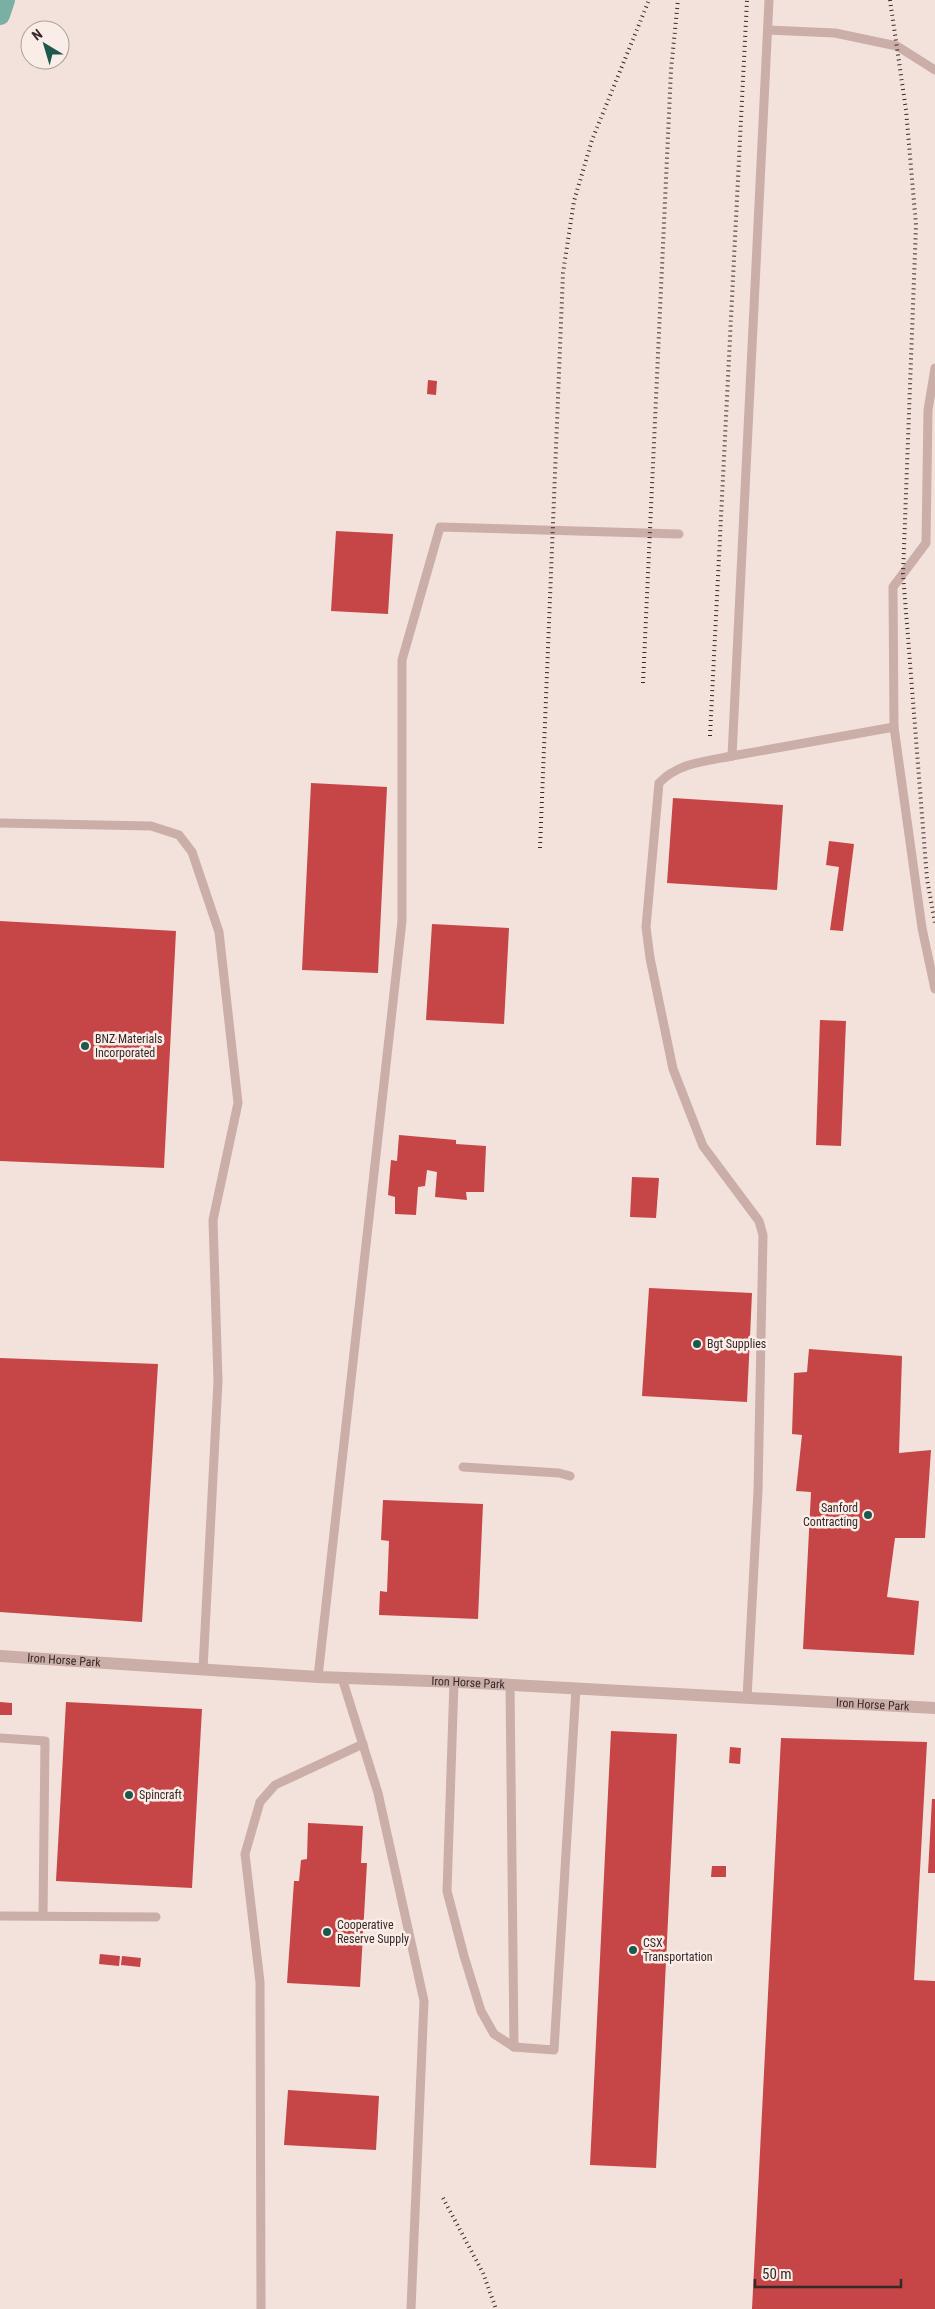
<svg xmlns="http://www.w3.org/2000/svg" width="935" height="2309" viewBox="0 0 935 2309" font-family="'Roboto Condensed',sans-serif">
<rect width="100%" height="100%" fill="#f2e2db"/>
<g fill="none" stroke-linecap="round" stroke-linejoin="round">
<polyline stroke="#7aafa4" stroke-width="20" points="0,15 5,0"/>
</g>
<g fill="#c64547">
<polygon points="428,380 437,381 436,395 427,394"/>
<polygon points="336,531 393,534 388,614 331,611"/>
<polygon points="311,783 387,787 378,973 302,970"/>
<polygon points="673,798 783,805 777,890 667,883"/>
<polygon points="829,841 854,844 843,931 830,930 839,867 826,865"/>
<polygon points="0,921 176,931 164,1168 0,1161"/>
<polygon points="432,924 509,928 504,1024 426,1020"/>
<polygon points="820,1020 846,1021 841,1146 816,1145"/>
<polygon points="399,1135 456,1140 456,1144 486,1146 484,1192 466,1192 467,1200 435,1197 437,1172 427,1170 425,1186 418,1187 416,1215 395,1214 395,1197 388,1195 391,1160 397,1161"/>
<polygon points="632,1177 659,1178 656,1218 630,1217"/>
<polygon points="649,1288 752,1293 747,1402 642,1396"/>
<polygon points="809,1349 902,1356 899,1453 931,1450 925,1538 895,1538 887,1597 919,1601 914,1655 803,1649 811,1492 796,1491 802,1435 792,1434 794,1373 807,1372"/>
<polygon points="0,1358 158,1364 142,1622 0,1612"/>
<polygon points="383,1500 483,1504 478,1619 379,1615 380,1591 387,1592 389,1541 381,1540"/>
<polygon points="0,1702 12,1703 12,1715 0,1715"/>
<polygon points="66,1702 202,1709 192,1888 56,1881"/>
<polygon points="611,1731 677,1734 656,2168 590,2165"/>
<polygon points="781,1738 927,1742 914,1980 935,1981 935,2309 752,2309"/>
<polygon points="730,1747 741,1748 740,1764 729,1763"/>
<polygon points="932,1799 935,1799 935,1873 928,1873"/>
<polygon points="308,1823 363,1826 361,1863 367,1863 360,1987 287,1983 294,1881 299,1881 301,1860 307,1859"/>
<polygon points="712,1866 726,1866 726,1877 711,1877"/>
<polygon points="100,1954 120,1956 119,1966 99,1964"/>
<polygon points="122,1956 141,1958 140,1967 121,1965"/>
<polygon points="288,2090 379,2096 376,2150 284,2145"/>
</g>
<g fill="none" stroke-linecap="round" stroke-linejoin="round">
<g stroke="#caaea7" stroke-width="9">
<polyline points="768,30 835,33 897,46 935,70"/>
<polyline points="935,368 928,410 926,543 893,587 894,727 922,928 935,989"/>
<polyline points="732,756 894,727"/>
<polyline points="0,823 151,826 179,835 192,852 219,932 238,1103 213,1220 218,1381 203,1669"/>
<polyline points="463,1467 559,1473 570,1476"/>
<polyline points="318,1677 402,921 402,660 440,527 679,534"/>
<polyline points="342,1678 378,1793 424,2001 411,2309"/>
<polyline points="454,1682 447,1891 464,1956 481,2011 494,2034 514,2047 554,2050 576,1688"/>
<polyline points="510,1685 514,2047"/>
<path d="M747 1698 758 1491 763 1235 759 1221 703 1146 673 1069 650 958 646 927 659 783C678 763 706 761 732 756L769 0"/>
<polyline points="0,1738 45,1741 43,1916"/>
<polyline points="0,1916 156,1917"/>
<polyline points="261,2309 260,1982 245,1854 260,1802 275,1785 363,1744"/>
</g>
<path stroke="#caaea7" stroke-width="12" id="s1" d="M0 1656 318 1677 458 1682 935 1708"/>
<g stroke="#372928" stroke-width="4" stroke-dasharray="1 4" stroke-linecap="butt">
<polyline points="890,0 906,110 916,225 903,574 927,879 935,923"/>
<polyline points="643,683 671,70 678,0"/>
<polyline points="710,736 747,0"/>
<polyline points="540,848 563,273 574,201 592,140 649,0"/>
<polyline points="443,2198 483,2273 496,2309"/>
</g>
</g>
<g fill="#1d584d" stroke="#faede8" stroke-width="2">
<circle cx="85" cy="1046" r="5"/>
<circle cx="697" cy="1344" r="5"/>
<circle cx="868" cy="1515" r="5"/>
<circle cx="129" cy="1795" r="5"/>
<circle cx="327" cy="1932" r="5"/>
<circle cx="633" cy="1950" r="5"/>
</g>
<g text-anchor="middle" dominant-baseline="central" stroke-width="5" stroke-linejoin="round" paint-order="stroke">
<g font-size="12" fill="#372928" stroke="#faede8" text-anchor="start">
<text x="95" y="1039">BNZ Materials<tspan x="95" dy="14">Incorporated</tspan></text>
<text x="707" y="1344">Bgt Supplies</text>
<text x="858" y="1508" text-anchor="end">Sanford<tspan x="858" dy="14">Contracting</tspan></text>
<text x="139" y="1795">Spincraft</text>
<text x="337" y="1925">Cooperative<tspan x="337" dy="14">Reserve Supply</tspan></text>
<text x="643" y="1943">CSX<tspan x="643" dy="14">Transportation</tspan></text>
</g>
<g font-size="12" fill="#372928" stroke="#faede8">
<text stroke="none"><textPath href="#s1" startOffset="64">Iron Horse Park</textPath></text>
<text stroke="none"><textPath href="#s1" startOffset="469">Iron Horse Park</textPath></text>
<text stroke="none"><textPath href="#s1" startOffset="874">Iron Horse Park</textPath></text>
</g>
</g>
<g transform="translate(45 45) rotate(322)"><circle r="24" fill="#faede8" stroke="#ac9f9b"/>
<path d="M0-4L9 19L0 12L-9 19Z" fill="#1d584d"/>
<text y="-8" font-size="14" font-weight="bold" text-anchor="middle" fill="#372928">N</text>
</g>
<path d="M755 2279v8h146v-8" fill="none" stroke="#372928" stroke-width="2.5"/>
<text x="762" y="2279" font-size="15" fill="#372928" stroke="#faede8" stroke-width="4" paint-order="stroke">50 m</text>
</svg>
